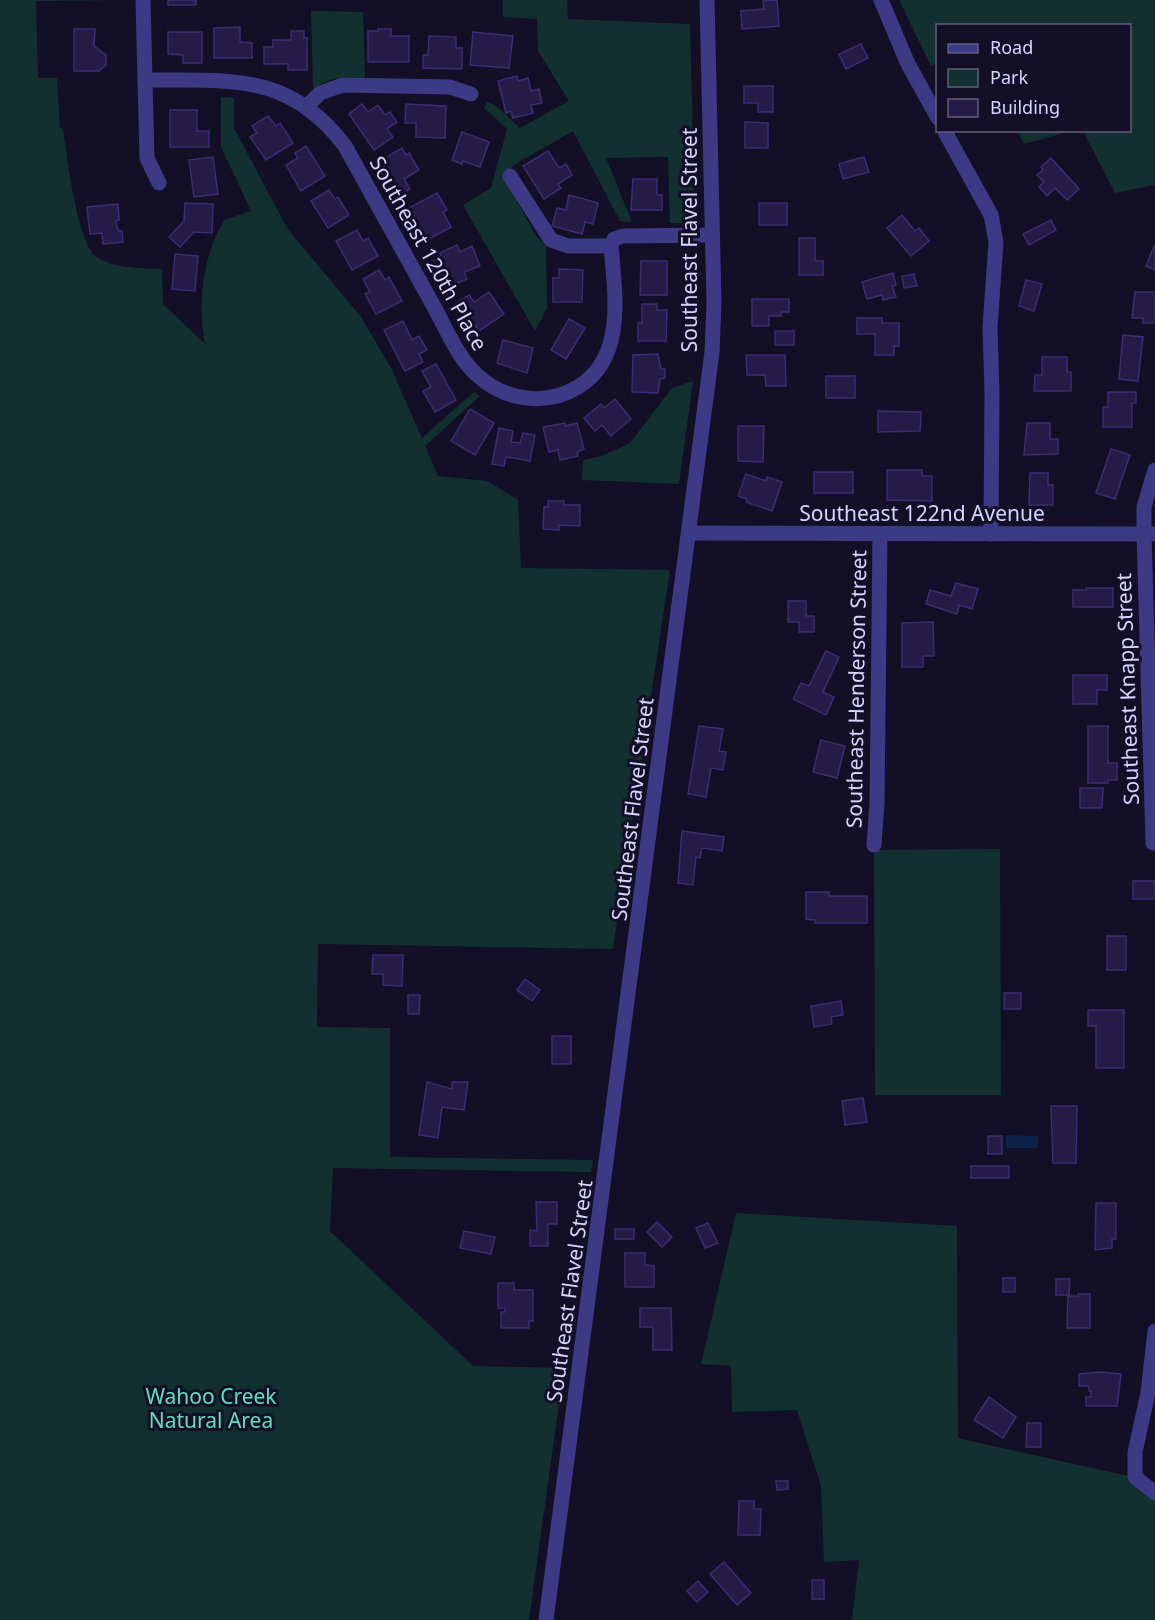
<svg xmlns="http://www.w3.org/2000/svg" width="1155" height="1620" viewBox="0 0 1155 1620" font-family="'Noto Sans',sans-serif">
<rect width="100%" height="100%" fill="#130f26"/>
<g fill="#12302f">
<path d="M0 0H124L36 1 38 78H57L60 128 63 129C67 155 77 246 98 258 117 269 141 268 162 269L163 304 205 344C197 303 203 256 224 220L251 211 221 147V97L234 98V128L287 228 361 317 391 368 422 438 474 392 480 396 425 446 438 476 487 481 518 500 521 568 670 570 613 949 318 944 317 1027 390 1028V1157L593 1160 591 1172 333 1168 330 1231 473 1366 564 1368 529 1620H0Z"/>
<polygon points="503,0 567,0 568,19 690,24 695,211 692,220 684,223 670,223 668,157 606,158 632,222 620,221 573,131 512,166 507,184 537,237 546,245 547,308 535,331 463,205 491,188 507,129 484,108 487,102 495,105 520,128 569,101 538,51 537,19 503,17"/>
<polygon points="899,0 1155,0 1155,185 1115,193 1083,131 1130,130 1130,26 938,26 937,63 931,66"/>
<path d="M311 11 363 12 365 78C345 77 329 77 313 89Z"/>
<polygon points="1018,131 1071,131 1024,144"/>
<polygon points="693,381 679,484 582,480 583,460 602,456 630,443 672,388"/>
<polygon points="1000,849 1001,1095 875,1095 874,850"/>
<polygon points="736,1213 957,1226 958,1438 1155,1482 1155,1620 852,1620 859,1560 824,1562 821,1486 797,1410 732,1412 731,1366 701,1364"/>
</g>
<polygon fill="#0c2248" points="1006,1135 1038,1136 1038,1148 1006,1148"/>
<g fill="#241b47" stroke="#3b2d73" stroke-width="1.5">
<rect x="168" y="0" width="28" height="5"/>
<polygon points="777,0 779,26 742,29 741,11 764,9 763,1"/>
<polygon points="240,27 240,42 252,43 252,58 214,58 214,28"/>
<polygon points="74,29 95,29 94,46 106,55 106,65 99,71 74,71"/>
<polygon points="378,29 391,29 391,36 409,36 409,62 368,62 368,31 378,31"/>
<polygon points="291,31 304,31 304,38 307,38 307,70 288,70 288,64 264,64 264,47 273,47 273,40 291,40"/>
<polygon points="168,32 202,32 202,63 183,63 183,55 168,54"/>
<polygon points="473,32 513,36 509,68 470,65"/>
<polygon points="429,36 456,37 456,48 462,48 462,69 423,68 423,55 428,55"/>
<polygon points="861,44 868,58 846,69 839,54"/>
<polygon points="517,76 518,81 528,78 531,91 539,89 542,103 531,105 533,113 513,118 511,111 506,113 498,81"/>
<polygon points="744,86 773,86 773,112 758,112 758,103 744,103"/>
<polygon points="362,104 368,112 378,105 385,115 390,112 397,122 387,129 393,137 374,150 349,114"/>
<polygon points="406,104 446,106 445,138 416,137 416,123 405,123"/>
<polygon points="170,110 197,110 197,131 209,131 209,147 170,147"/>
<polygon points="268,116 276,126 280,123 293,143 266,160 250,137 257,133 252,126"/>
<polygon points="745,122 768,123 768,148 745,148"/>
<polygon points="462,132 489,142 480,167 463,161 462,164 452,160"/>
<polygon points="306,146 325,176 301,191 286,165 298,158 295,153"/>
<polygon points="402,148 406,155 409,153 419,170 404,179 410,189 396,198 375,164"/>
<polygon points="548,151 559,168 566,164 572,175 558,184 561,188 544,199 523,166"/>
<polygon points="213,157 218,194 194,197 189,160"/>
<polygon points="864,157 869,172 843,179 839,164"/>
<polygon points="1051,158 1079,189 1067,200 1055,188 1047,196 1039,187 1044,182 1037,175 1043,170 1041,167"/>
<polygon points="633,179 657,179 657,195 662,195 662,210 631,210"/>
<polygon points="329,190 335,199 338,197 349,215 328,228 311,201"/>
<polygon points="437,193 447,210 443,212 451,227 424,242 407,209"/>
<polygon points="569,195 598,203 593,224 585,222 582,234 552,226 557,208 566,210"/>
<polygon points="185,203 213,204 212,233 194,232 180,247 169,237 184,221"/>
<rect x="759" y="203" width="28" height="22"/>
<polygon points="118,204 119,220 116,221 117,227 119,231 122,231 123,242 103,244 102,233 90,234 87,207"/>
<polygon points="902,215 915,231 919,228 929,241 911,256 887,228"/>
<polygon points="1051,220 1056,230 1029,245 1023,234"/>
<polygon points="357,230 363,241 368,238 378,256 352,270 336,241"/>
<polygon points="799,238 815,238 815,261 823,261 823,275 799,275"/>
<polygon points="1155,244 1155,270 1146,266"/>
<polygon points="457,245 460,252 472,246 480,266 464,272 467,279 446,288 434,260 441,256 440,253"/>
<polygon points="175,254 198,256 195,291 172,289"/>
<polygon points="641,261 667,261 667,295 640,295"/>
<polygon points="559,269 583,270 582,302 553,302 553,278 559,278"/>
<polygon points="379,270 385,280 389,277 402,301 376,314 365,294 370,292 363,279"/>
<polygon points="893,273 896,285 892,286 896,297 883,300 882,295 867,299 862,282"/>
<polygon points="914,274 917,286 904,288 902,276"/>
<polygon points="1026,280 1042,284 1034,311 1019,306"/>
<polygon points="489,292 504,314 479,331 471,319 466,322 455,304 469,295 474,302"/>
<polygon points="1135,292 1155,292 1155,323 1143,323 1143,318 1132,318"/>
<polygon points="752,299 789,299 789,312 781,312 781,316 769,316 769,326 752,326"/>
<polygon points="642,304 657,304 657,310 667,310 666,341 638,341 638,323 642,323"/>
<polygon points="857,318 882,318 882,323 899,323 899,346 894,346 894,355 875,355 875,334 857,334"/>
<polygon points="569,319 585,328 566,359 551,350"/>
<polygon points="403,321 412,340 419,336 427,350 419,354 423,362 405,371 384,330"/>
<rect x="775" y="331" width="19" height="14"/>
<polygon points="1123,335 1143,337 1138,381 1119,379"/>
<polygon points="503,340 533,348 527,373 497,363"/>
<polygon points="658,354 661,369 665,369 665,378 660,379 658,393 632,392 633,355"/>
<polygon points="746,355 785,355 786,386 766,386 765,375 747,375"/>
<polygon points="1042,357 1067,357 1067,372 1071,372 1071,391 1034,391 1035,375 1042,375"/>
<polygon points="436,364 456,400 435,412 423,391 431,387 422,371"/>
<rect x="826" y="376" width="29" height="22"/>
<polygon points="1108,392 1136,392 1136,403 1132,403 1132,427 1103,427 1103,407 1108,407"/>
<polygon points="615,399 631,419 611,436 602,425 595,431 584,418 601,404 604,408"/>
<polygon points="470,409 494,423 475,455 451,441"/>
<polygon points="878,411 921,412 920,431 878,432"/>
<polygon points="565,423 566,426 577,423 584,449 577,452 578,456 560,460 558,450 549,452 543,427"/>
<polygon points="1027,423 1050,423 1050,439 1058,439 1058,454 1024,455"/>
<polygon points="738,426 764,426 763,462 738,461"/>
<polygon points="499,428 513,431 511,442 520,443 523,433 535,435 530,461 506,457 504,466 492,464"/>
<polygon points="1111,449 1130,455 1115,499 1096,493"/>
<polygon points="887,470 922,470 922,476 932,476 932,501 887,500"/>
<rect x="814" y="472" width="39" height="21"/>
<polygon points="1030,473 1048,473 1048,485 1053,485 1053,505 1029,505"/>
<polygon points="746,474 766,481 767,477 782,482 772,511 746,502 747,499 738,496"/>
<polygon points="548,501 564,501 564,505 580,505 580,526 559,525 559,530 543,529 544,507 548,507"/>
<polygon points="956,583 978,589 972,609 959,605 957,614 926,604 930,590 951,596"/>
<polygon points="1086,588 1113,588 1113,607 1073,607 1073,590 1086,590"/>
<polygon points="788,601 806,601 806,616 814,616 814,632 799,632 799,622 788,622"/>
<polygon points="933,622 934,656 923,656 923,667 902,667 902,623"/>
<polygon points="826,651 839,657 823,692 834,697 826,715 793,699 801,683 809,686"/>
<polygon points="1073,675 1107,675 1107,690 1097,690 1097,704 1073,704"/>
<polygon points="699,726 723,729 719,751 726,752 723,770 711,768 706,797 688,794"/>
<polygon points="1088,726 1108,726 1108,763 1117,763 1117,780 1108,780 1108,783 1088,783"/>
<polygon points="821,740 845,746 837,778 813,772"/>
<polygon points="1080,788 1103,788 1102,808 1080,808"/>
<polygon points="682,831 724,837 722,851 702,848 700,858 696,857 693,885 678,883"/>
<rect x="1133" y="881" width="22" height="18"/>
<polygon points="806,892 829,892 829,896 867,896 867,923 815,923 815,920 806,919"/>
<rect x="1107" y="936" width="19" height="34"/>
<polygon points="373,955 403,955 402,986 383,985 383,974 372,974"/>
<polygon points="525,979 540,990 532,1001 517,990"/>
<rect x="1004" y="993" width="17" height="16"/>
<polygon points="408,995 420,995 419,1014 408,1014"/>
<polygon points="841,1001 843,1015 831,1017 832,1024 814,1027 811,1006"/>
<polygon points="1088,1010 1124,1010 1124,1068 1096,1068 1096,1026 1088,1026"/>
<rect x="552" y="1036" width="19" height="28"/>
<polygon points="427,1082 452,1089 452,1082 468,1082 464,1110 442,1107 438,1138 419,1135"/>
<polygon points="863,1098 867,1122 845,1125 842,1101"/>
<polygon points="1051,1106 1077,1106 1076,1163 1053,1163"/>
<rect x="988" y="1136" width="14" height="18"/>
<rect x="971" y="1166" width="38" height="12"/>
<polygon points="536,1202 557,1202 557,1224 548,1224 548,1246 530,1246 530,1230 537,1231"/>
<polygon points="1096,1203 1116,1203 1116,1239 1112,1239 1112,1248 1095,1250"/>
<polygon points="657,1222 672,1237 662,1247 647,1232"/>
<polygon points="708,1223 718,1243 705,1248 696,1228"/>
<rect x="615" y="1229" width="19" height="10"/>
<polygon points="464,1231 495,1237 491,1254 460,1248"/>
<polygon points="625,1253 645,1253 645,1265 654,1266 654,1287 625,1287"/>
<rect x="1003" y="1278" width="12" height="14"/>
<polygon points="1056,1279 1070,1279 1069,1295 1056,1295"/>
<polygon points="498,1283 514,1283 514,1290 533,1290 533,1321 529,1321 529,1328 501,1328 501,1312 505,1312 505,1308 498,1308"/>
<polygon points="1078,1294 1090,1294 1090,1328 1067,1328 1068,1296 1078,1296"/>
<polygon points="640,1308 671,1308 672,1350 653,1350 653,1327 640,1327"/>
<polygon points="1101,1372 1121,1374 1117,1406 1086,1406 1086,1397 1091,1397 1091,1391 1089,1391 1089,1386 1079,1386 1079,1374"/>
<polygon points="989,1397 1016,1417 1003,1438 974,1420"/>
<polygon points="1027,1423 1041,1423 1041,1447 1026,1447"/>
<polygon points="776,1481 788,1481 788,1489 777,1490"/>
<polygon points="739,1501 754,1501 754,1509 761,1509 760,1535 738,1535"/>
<polygon points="724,1562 751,1593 737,1605 710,1574"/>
<rect x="812" y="1580" width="12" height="19"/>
<polygon points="698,1581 708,1592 697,1602 687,1591"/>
</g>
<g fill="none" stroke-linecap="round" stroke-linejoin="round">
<g stroke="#3d3a85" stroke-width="15">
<polyline points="143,0 147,158 159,183"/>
<polyline points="881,0 908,64 938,118"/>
<path d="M145 80C229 81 288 71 345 146 374 199 404 252 433 305 446 328 457 357 477 375 504 400 545 407 578 387 626 358 615 294 611 246L614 239 623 236 712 235"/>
<polyline points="307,106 320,93 343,85 450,87 471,94"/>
<polyline points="944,130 991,215 996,242 990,327 992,392 991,534"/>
<polyline points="510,176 551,240 568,246 611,246"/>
<polyline points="689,533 1155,534"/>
<polyline points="1153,843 1144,534 1144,507 1155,470"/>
<polyline points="874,845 877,804 880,534"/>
<polyline points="1155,1331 1148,1393 1135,1452 1135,1477 1155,1493"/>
<polyline points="546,1620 712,352 714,303 707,0"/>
</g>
</g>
<g text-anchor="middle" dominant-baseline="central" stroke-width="6" stroke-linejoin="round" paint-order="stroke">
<g font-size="21" fill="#d9d4ff" stroke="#130f26">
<text transform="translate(689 240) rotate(-90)">Southeast Flavel Street</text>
<text transform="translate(429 253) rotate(61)">Southeast 120th Place</text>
<text x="922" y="513">Southeast 122nd Avenue</text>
<text transform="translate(856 689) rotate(-89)">Southeast Henderson Street</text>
<text transform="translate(1127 689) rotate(-92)">Southeast Knapp Street</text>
<text transform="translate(632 809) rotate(-83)">Southeast Flavel Street</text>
<text transform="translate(569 1291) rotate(-82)">Southeast Flavel Street</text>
</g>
<g font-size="21" fill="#5fe0c0" stroke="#130f26">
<text x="211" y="1396">Wahoo Creek<tspan x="211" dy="24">Natural Area</tspan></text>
</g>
</g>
<rect x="936" y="24" width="195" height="108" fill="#130f26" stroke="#625e7d" stroke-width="1.5"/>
<rect x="948" y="44" width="30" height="9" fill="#3d3a85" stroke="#625e7d" stroke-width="1.5"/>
<text x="990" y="54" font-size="18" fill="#d9d4ff">Road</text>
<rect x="948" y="69" width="30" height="18" fill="#12302f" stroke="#625e7d" stroke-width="1.5"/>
<text x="990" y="84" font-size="18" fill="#d9d4ff">Park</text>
<rect x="948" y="99" width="30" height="18" fill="#241b47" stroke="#625e7d" stroke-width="1.5"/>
<text x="990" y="114" font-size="18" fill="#d9d4ff">Building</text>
</svg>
